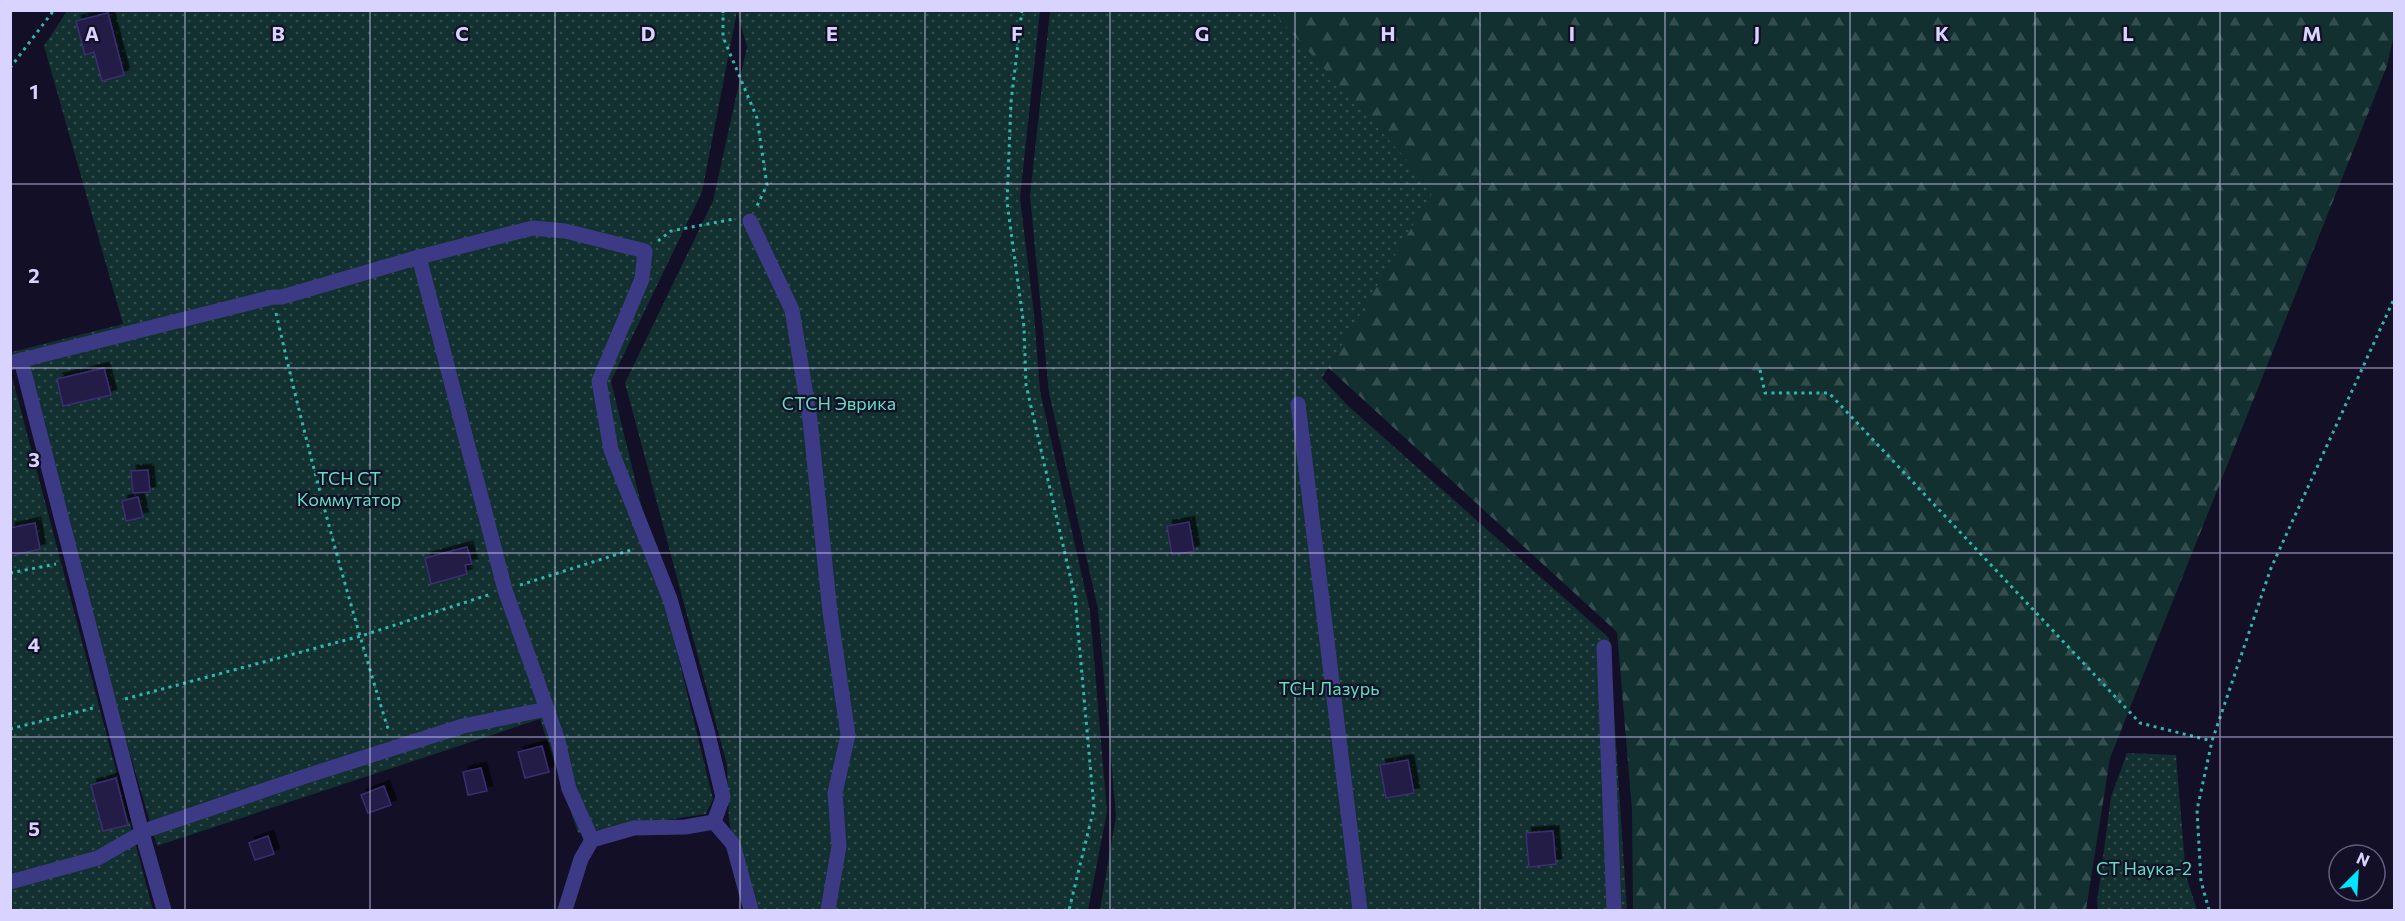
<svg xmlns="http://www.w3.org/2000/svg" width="2405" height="921" viewBox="0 0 2405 921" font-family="Commissioner,sans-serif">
<defs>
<pattern id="forest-firs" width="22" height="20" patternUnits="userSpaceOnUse" patternTransform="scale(1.5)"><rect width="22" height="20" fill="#12302f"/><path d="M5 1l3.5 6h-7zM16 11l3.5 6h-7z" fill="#344d4e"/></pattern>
<pattern id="garden-dots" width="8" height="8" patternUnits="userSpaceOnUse" patternTransform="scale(1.5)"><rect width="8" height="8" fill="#12302f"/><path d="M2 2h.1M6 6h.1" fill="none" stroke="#344d4e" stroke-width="1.8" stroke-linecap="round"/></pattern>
<filter id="shadow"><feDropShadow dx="5.5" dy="-5.5" stdDeviation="0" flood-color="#0009"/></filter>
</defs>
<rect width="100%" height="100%" fill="#130f26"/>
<polygon fill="url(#forest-firs)" points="1188,10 2394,11 2394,34 2387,66 2110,758 2086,910 1633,910 1632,810 1617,632 1322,362"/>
<g fill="url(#garden-dots)">
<polygon points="67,11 1040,11 1020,198 1034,313 1040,391 1090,611 1107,812 1088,910 747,910 729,820 727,765 625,383 713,201 747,47 737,12 702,192 611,381 713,799 706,814 578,833 540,719 157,846 12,352 123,324 44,46"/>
<polygon points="1050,11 1272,11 1434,190 1322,378 1346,404 1609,638 1627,910 1100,910 1116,816 1098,609 1049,393 1030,196"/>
<polygon points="11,373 153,910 11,910"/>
<polygon points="2127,753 2176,755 2186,876 2197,910 2098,910 2097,902 2111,797"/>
</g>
<g fill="#241b47" stroke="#3b2d73" stroke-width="1.5" filter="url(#shadow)">
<polygon points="108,13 124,75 102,81 94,52 85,55 76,21"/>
<polygon points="104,368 111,395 63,406 57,379"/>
<polygon points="148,470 150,492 133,493 131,471"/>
<polygon points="138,497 143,517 126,521 122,501"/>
<polygon points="1189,522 1194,551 1172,555 1167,526"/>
<polygon points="35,523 40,549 10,556 10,528"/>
<polygon points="467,547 472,564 465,565 467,574 431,584 425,558"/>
<polygon points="542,746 549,772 525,778 518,752"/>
<polygon points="1408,760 1414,793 1386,798 1380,765"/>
<polygon points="481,768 487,791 468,795 463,772"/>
<polygon points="116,778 128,825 103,831 91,785"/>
<polygon points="384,786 391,805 368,813 361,795"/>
<polygon points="1553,831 1556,864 1529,867 1526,833"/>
<polygon points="268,836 274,854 255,860 249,843"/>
</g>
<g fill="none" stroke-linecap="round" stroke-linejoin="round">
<g stroke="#2fb8b0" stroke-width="3" stroke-dasharray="3 4.5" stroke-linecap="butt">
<polyline points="723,10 723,37 757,118 767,185 757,206"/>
<polyline points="1022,10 1011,102 1007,202 1024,327 1026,385 1075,597 1094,808 1069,910"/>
<polyline points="10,68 54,10"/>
<polyline points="658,241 671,231 734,219"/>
<path d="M276 313C308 453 346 594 389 732"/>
<polyline points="1760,370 1765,393 1829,393 2140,723 2212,741"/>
<polyline points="10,573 56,564"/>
<polyline points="520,585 634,549"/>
<polyline points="125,699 361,636 491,594"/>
<polyline points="10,729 93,708"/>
<polyline points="2209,910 2201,881 2197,810 2212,741 2271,568 2394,299"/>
</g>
<g stroke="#3d3a85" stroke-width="15">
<polyline points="750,221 792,310 810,420 830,612 848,735 835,793 839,846 828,910"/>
<polyline points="419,257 505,590 547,709"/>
<polyline points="21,360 142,833 164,910"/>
<polyline points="10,363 273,297 282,297 419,257 533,228 565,231 645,251 642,279 599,381 611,450 670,599 707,730 723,797 714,822 685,827 634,828 592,840 581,859 565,910"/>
<polyline points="1298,404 1360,910"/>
<polyline points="1604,647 1614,910"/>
<polyline points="714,822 733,844 751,910"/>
<polyline points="10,882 98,858 147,830 303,777 463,726 547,709 558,741 569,789 592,840"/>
</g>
</g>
<path fill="none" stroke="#d9d4ff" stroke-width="1.5" stroke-opacity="0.55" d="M185 10V910M370 10V910M555 10V910M740 10V910M925 10V910M1110 10V910M1295 10V910M1480 10V910M1665 10V910M1850 10V910M2035 10V910M2220 10V910M10 184H2394M10 368H2394M10 553H2394M10 737H2394"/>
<g text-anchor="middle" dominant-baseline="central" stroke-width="4.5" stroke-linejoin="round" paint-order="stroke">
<g font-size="18" fill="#5fe0c0" stroke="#130f26">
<text x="839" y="403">СТСН Эврика</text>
<text x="349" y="478">ТСН СТ<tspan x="349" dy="21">Коммутатор</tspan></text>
<text x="1329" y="688">ТСН Лазурь</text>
<text x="2144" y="868">СТ Наука-2</text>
</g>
</g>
<g font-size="20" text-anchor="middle" font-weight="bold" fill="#d9d4ff" stroke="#130f26" stroke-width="4.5" stroke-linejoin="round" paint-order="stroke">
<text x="92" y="41">A</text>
<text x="278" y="41">B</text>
<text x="462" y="41">C</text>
<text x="648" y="41">D</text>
<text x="832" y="41">E</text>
<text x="1017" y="41">F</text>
<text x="1202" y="41">G</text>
<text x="1388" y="41">H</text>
<text x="1572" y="41">I</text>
<text x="1757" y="41">J</text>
<text x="1942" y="41">K</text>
<text x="2128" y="41">L</text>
<text x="2312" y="41">M</text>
<text x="34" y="99">1</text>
<text x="34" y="283">2</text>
<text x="34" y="467">3</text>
<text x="34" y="652">4</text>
<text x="34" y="836">5</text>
</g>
<rect width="2405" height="921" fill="none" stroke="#d9d4ff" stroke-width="24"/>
<g transform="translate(2357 873) rotate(24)"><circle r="28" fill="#130f26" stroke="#625e7d" stroke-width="1.5"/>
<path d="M0-4.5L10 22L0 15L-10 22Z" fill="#00e5ff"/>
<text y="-9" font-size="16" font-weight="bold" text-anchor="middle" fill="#d9d4ff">N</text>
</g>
</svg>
